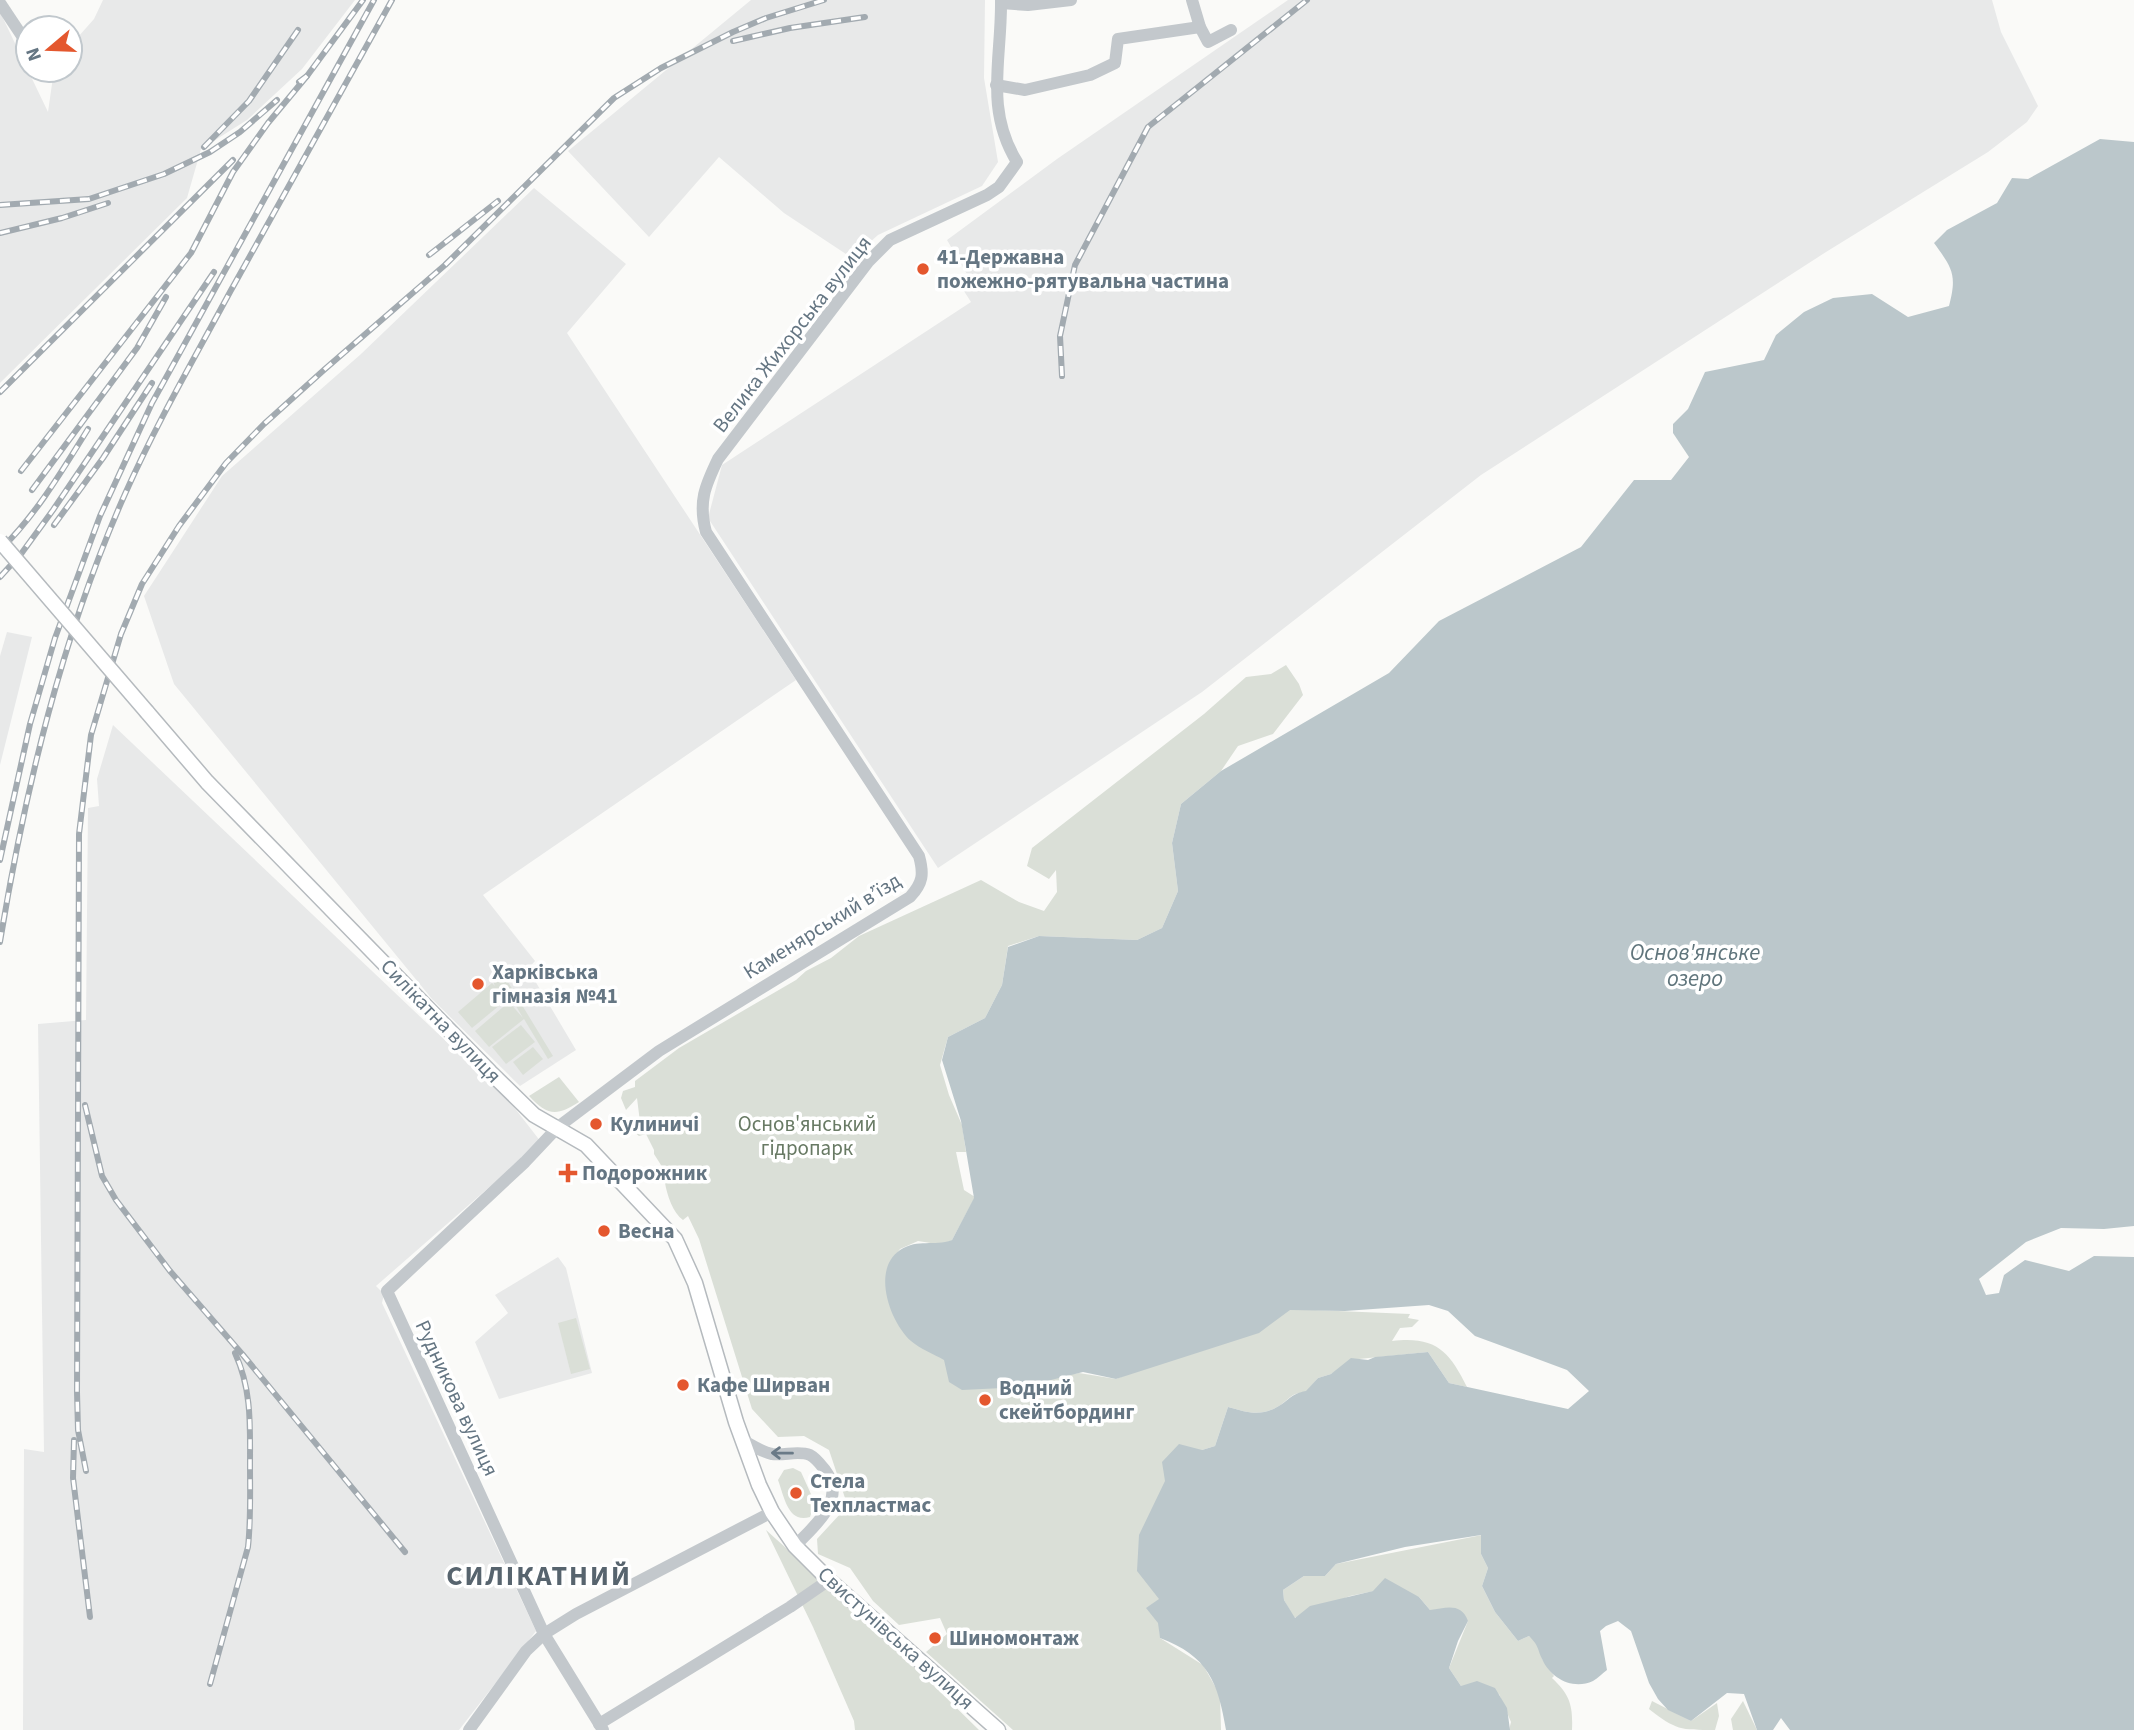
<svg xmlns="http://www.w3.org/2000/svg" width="2134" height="1730" viewBox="0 0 2134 1730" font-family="'Source Sans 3',sans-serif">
<rect width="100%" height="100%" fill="#fafaf8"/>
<g fill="#e8e9e9">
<polygon points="103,0 355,0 302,69 247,120 201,149 187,198 0,383 0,12 48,112 54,70 70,70 70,46 94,19"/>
<polygon points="751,0 985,0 984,78 998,162 982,186 878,235 852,258 784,213 719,157 649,237 568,151"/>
<polygon points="1288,0 1992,0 2001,32 2038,106 2027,122 1988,152 1826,252 1481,475 1202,692 938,868 708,518 722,465 971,302 962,288 971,281 947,240 1057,159"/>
<polygon points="534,188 626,264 567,333 796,680 483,895 535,961 528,969 576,1050 520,1086 432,999 174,684 144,596 222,476 361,354"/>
<polygon points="7,632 32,637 0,765 0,656"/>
<polygon points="113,725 510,1102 541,1142 376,1286 384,1294 382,1303 536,1631 459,1730 23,1730 24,1449 44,1452 38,1024 86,1020 88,808 99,806 97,779"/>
<polygon points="558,1257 566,1268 592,1373 499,1399 475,1342 508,1313 495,1295"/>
</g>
<g fill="#dadfd7">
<path d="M1286 665 1299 684 1303 695 1273 734 1238 746 1221 771 1181 804 1172 843 1178 891 1162 928 1137 940 1039 936 1008 946 1002 985 985 1018 948 1037 940 1065 949 1095 962 1125 966 1152H956L964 1190 975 1197 952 1240 943 1245 918 1241 900 1249 889 1264 963 1389 1079 1373 1116 1379 1290 1309 1410 1314 1408 1318 1419 1320 1412 1327 1400 1328 1392 1341C1436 1336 1449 1351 1467 1387L1449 1383 1428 1352 1359 1359 1331 1374 1318 1378 1306 1392C1289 1393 1290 1400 1277 1407 1260 1417 1246 1412 1228 1407L1215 1446 1202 1450 1159 1599 1160 1638 1203 1665 1220 1695 1221 1730H1013L926 1652 947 1634 940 1618 899 1625 873 1601 850 1568 818 1554 817 1539 841 1513 845 1498 829 1450 804 1436 778 1437 752 1409 699 1239 688 1216 683 1220C673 1213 667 1195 665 1183L671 1181 654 1154V1150L646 1134 639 1136 633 1131 635 1125 640 1122 637 1098 626 1110 621 1098 623 1091 635 1087V1081L679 1048 796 980 806 971 831 958 859 936 981 880 1019 902 1044 911 1057 892 1056 870 1049 879 1027 866 1032 848 1204 714 1246 677 1271 674Z"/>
<polygon points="505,971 510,980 508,982 553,1056 548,1059 524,1019 489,1047 475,1031 509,1002 523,1018 505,987 499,991 506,1000 472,1028 458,1012 492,983 495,986 492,979"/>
<polygon points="521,1025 535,1042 506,1064 492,1047"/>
<polygon points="533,1047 543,1059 523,1075 513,1062"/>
<path d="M559 1077 579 1102C556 1117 547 1115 529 1096Z"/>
<polygon points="576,1318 590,1369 571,1374 558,1323"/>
<path d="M793 1468 801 1472 815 1503 810 1517C788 1524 784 1496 778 1480L784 1470Z"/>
<polygon points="766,1530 877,1630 979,1730 855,1730 854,1721 813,1627"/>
<path d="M1482 1535 1481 1554 1488 1568 1482 1586 1495 1612 1518 1641 1529 1636 1539 1642 1542 1659 1554 1676 1552 1678C1570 1695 1573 1705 1572 1730H1509L1511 1722 1499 1694 1461 1686 1449 1668 1468 1621 1430 1610 1419 1597 1374 1591 1350 1596 1294 1618 1284 1600 1283 1590 1304 1576H1325L1336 1564Z"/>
<path d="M1652 1701 1691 1721 1717 1703 1719 1716 1715 1730C1680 1730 1676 1730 1649 1709Z"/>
<polygon points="1743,1701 1757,1730 1733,1730 1731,1719"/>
</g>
<path fill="#bbc7cb" d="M2100 139 2134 142V1226L2104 1229 2061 1228 2026 1242 1979 1279 1986 1295 1999 1293 2004 1275 2025 1260 2069 1271 2094 1256 2134 1257V1730H1790L1781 1718 1773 1730H1757L1744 1694 1727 1693 1691 1721 1668 1710 1658 1699 1649 1683 1631 1631 1618 1621 1606 1626 1600 1631 1607 1670C1603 1673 1598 1678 1593 1681 1573 1690 1551 1679 1542 1659 1537 1648 1539 1646 1529 1636L1518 1641 1495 1612 1482 1586 1488 1568 1481 1554V1535L1405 1547 1336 1564 1325 1576H1304L1283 1590 1284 1600 1295 1618 1310 1606 1373 1591 1385 1578 1419 1597 1430 1610C1446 1608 1461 1602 1468 1621L1458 1641 1449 1668 1461 1686 1477 1681 1495 1688 1507 1708 1510 1730H1226C1218 1682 1208 1656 1160 1638L1158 1623 1146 1608 1159 1599 1137 1571 1139 1535 1165 1481 1162 1462 1179 1444 1202 1450 1215 1446 1228 1407C1246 1412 1260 1417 1277 1407 1290 1400 1290 1394 1306 1391L1318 1378 1331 1374 1351 1358 1368 1360 1375 1357 1428 1352 1449 1383 1568 1409 1589 1391 1567 1370 1475 1336 1448 1311 1429 1305 1345 1311 1290 1310 1259 1333 1116 1379 1083 1372 1023 1387 962 1390 949 1382 944 1360C934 1354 920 1349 911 1341 890 1322 871 1270 900 1250 919 1238 933 1247 952 1240L974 1198 961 1121 942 1060 948 1037 985 1018 1002 985 1008 947 1039 936 1137 940 1162 928 1178 891 1172 843 1181 804 1221 771 1389 673 1439 621 1581 547 1634 480H1671L1689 457 1673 433V424L1688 409 1705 372 1764 360 1776 335 1804 312 1833 298 1872 294 1908 317 1949 306C1957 275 1953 269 1934 243L1947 230 1997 203 2012 178 2028 179Z"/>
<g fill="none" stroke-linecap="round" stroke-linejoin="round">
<g stroke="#b5babe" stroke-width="17">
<polyline id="major" points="147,712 207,782 490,1072 534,1115 586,1145 675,1239 695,1283 736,1422 759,1485 772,1512 795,1546 829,1580 998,1730"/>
</g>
<g stroke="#c3c8cc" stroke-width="12">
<polyline points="1192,0 1200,27 1208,42 1231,30"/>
<polyline points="0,3 28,45"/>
<polyline points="1001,3 1028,5 1071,0"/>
<polyline points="45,70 47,73"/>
<polyline points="996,85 1025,90 1090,75 1115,63 1118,39 1200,27"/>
<path d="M742 1440C751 1445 762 1452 772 1454 784 1456 798 1450 810 1455 816 1458 821 1465 825 1470 848 1500 814 1526 795 1546"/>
<polyline points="599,1724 790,1607 829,1580"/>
<polyline points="469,1730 526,1651 544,1634 576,1614 772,1512"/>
<path d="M603 1730 544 1634 387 1291 525 1162 558 1127 659 1051 910 897C923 883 924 874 919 856L706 532C698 502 705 486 718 459L868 262 890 240 987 195 999 187 1017 162C984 108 1002 59 1001 0"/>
</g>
<use href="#major" stroke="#fff" stroke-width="14"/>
<g stroke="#a2aab0" stroke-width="6">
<g id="rail">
<polyline points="733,41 790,28 865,17"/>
<polyline points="299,82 307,76 363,0"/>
<polyline points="204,147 249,101 298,30"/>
<polyline points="0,205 89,199 164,174 210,152 240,132 277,100"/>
<polyline points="0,233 62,218 108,203"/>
<polyline points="429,255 498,201"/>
<polyline points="1062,376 1060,336 1075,265 1148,127 1307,0"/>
<polyline points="0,392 233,160"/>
<polyline points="21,471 191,253 233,172 268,123 307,76"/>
<polyline points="32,490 137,348 166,297"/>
<polyline points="54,525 103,458 152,383"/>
<path d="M0 550C36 515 62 471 88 429"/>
<polyline points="0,577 21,554 53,510 214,272"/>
<polyline points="0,860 30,724 55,638 100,516 152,403 374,0"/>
<path d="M0 942C25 789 62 636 125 494 156 424 194 359 230 292 284 195 338 97 392 0"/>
<polyline points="85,1105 102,1176 116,1200 170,1271 243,1355 405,1552"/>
<polyline points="74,1440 73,1478 90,1617"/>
<polyline points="86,1471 78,1430 77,1392 79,834 91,735 121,634 142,584 179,526 226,463 264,424 325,369 445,265 614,98 661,68 733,32 766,18 824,0"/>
<path d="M210 1684 248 1547C251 1519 250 1492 250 1465 250 1426 252 1390 235 1353"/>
</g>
</g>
<use href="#rail" stroke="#fff" stroke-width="3.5" stroke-dasharray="10" stroke-linecap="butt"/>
<g stroke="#b5babe" stroke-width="17" stroke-linecap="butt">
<polyline id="major-bridge" points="0,541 147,712"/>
</g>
<use href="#major-bridge" stroke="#fff" stroke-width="14"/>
</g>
<defs><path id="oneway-shaft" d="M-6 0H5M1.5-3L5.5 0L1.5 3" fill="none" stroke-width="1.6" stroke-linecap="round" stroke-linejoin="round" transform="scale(1.75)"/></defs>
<use stroke="#6a7a87" href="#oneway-shaft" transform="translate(782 1453) rotate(-179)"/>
<g fill="#e4572e" stroke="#fff" stroke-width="2.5">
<circle cx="923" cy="269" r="7"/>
<circle cx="478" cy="984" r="7"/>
<circle cx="596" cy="1124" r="7"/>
<path d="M564.5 1162.5h7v7h7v7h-7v7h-7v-7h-7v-7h7z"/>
<circle cx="604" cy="1231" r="7"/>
<circle cx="683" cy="1385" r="7"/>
<circle cx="985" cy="1400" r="7"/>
<circle cx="796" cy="1493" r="7"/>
<circle cx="935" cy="1638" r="7"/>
</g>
<g text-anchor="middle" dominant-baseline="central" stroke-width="7" stroke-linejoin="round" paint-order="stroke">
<g font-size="21" font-weight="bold" fill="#657683" stroke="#fff" text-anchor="start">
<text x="937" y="257">41-Державна<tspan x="937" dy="24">пожежно-рятувальна частина</tspan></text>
<text x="492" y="972">Харківська<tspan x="492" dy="24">гімназія №41</tspan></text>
<text x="610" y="1124">Кулиничі</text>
<text x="582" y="1173">Подорожник</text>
<text x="618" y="1231">Весна</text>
<text x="697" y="1385">Кафе Ширван</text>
<text x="999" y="1388">Водний<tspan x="999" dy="24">скейтбординг</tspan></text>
<text x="810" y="1481">Стела<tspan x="810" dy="24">Техпластмас</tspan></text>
<text x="949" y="1638">Шиномонтаж</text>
</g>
<g font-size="21" fill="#657683" stroke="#fff">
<text transform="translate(792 334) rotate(-52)">Велика Жихорська вулиця</text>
<text transform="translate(822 926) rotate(-32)">Каменярський в’їзд</text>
<text transform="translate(441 1021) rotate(46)">Силікатна вулиця</text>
<text transform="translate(457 1398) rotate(65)">Рудникова вулиця</text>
<text transform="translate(896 1638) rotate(42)">Свистунівська вулиця</text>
</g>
<g font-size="21" fill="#687a64" stroke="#fff">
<text x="807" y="1124">Основ'янський<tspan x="807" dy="24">гідропарк</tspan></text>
</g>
<g font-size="23" font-style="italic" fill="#60757c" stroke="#fff">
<text x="1695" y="952">Основ'янське<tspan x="1695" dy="26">озеро</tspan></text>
</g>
<g font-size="28" font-weight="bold" letter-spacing="2" fill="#57646e" stroke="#fff">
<text x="539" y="1576">СИЛІКАТНИЙ</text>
</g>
</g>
<g transform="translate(49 49) rotate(251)"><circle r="33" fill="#ffffff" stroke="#c1c8cd" stroke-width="2"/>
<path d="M0-5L12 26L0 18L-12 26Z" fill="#e4572e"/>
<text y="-10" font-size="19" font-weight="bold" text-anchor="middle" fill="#657683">N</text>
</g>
</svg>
